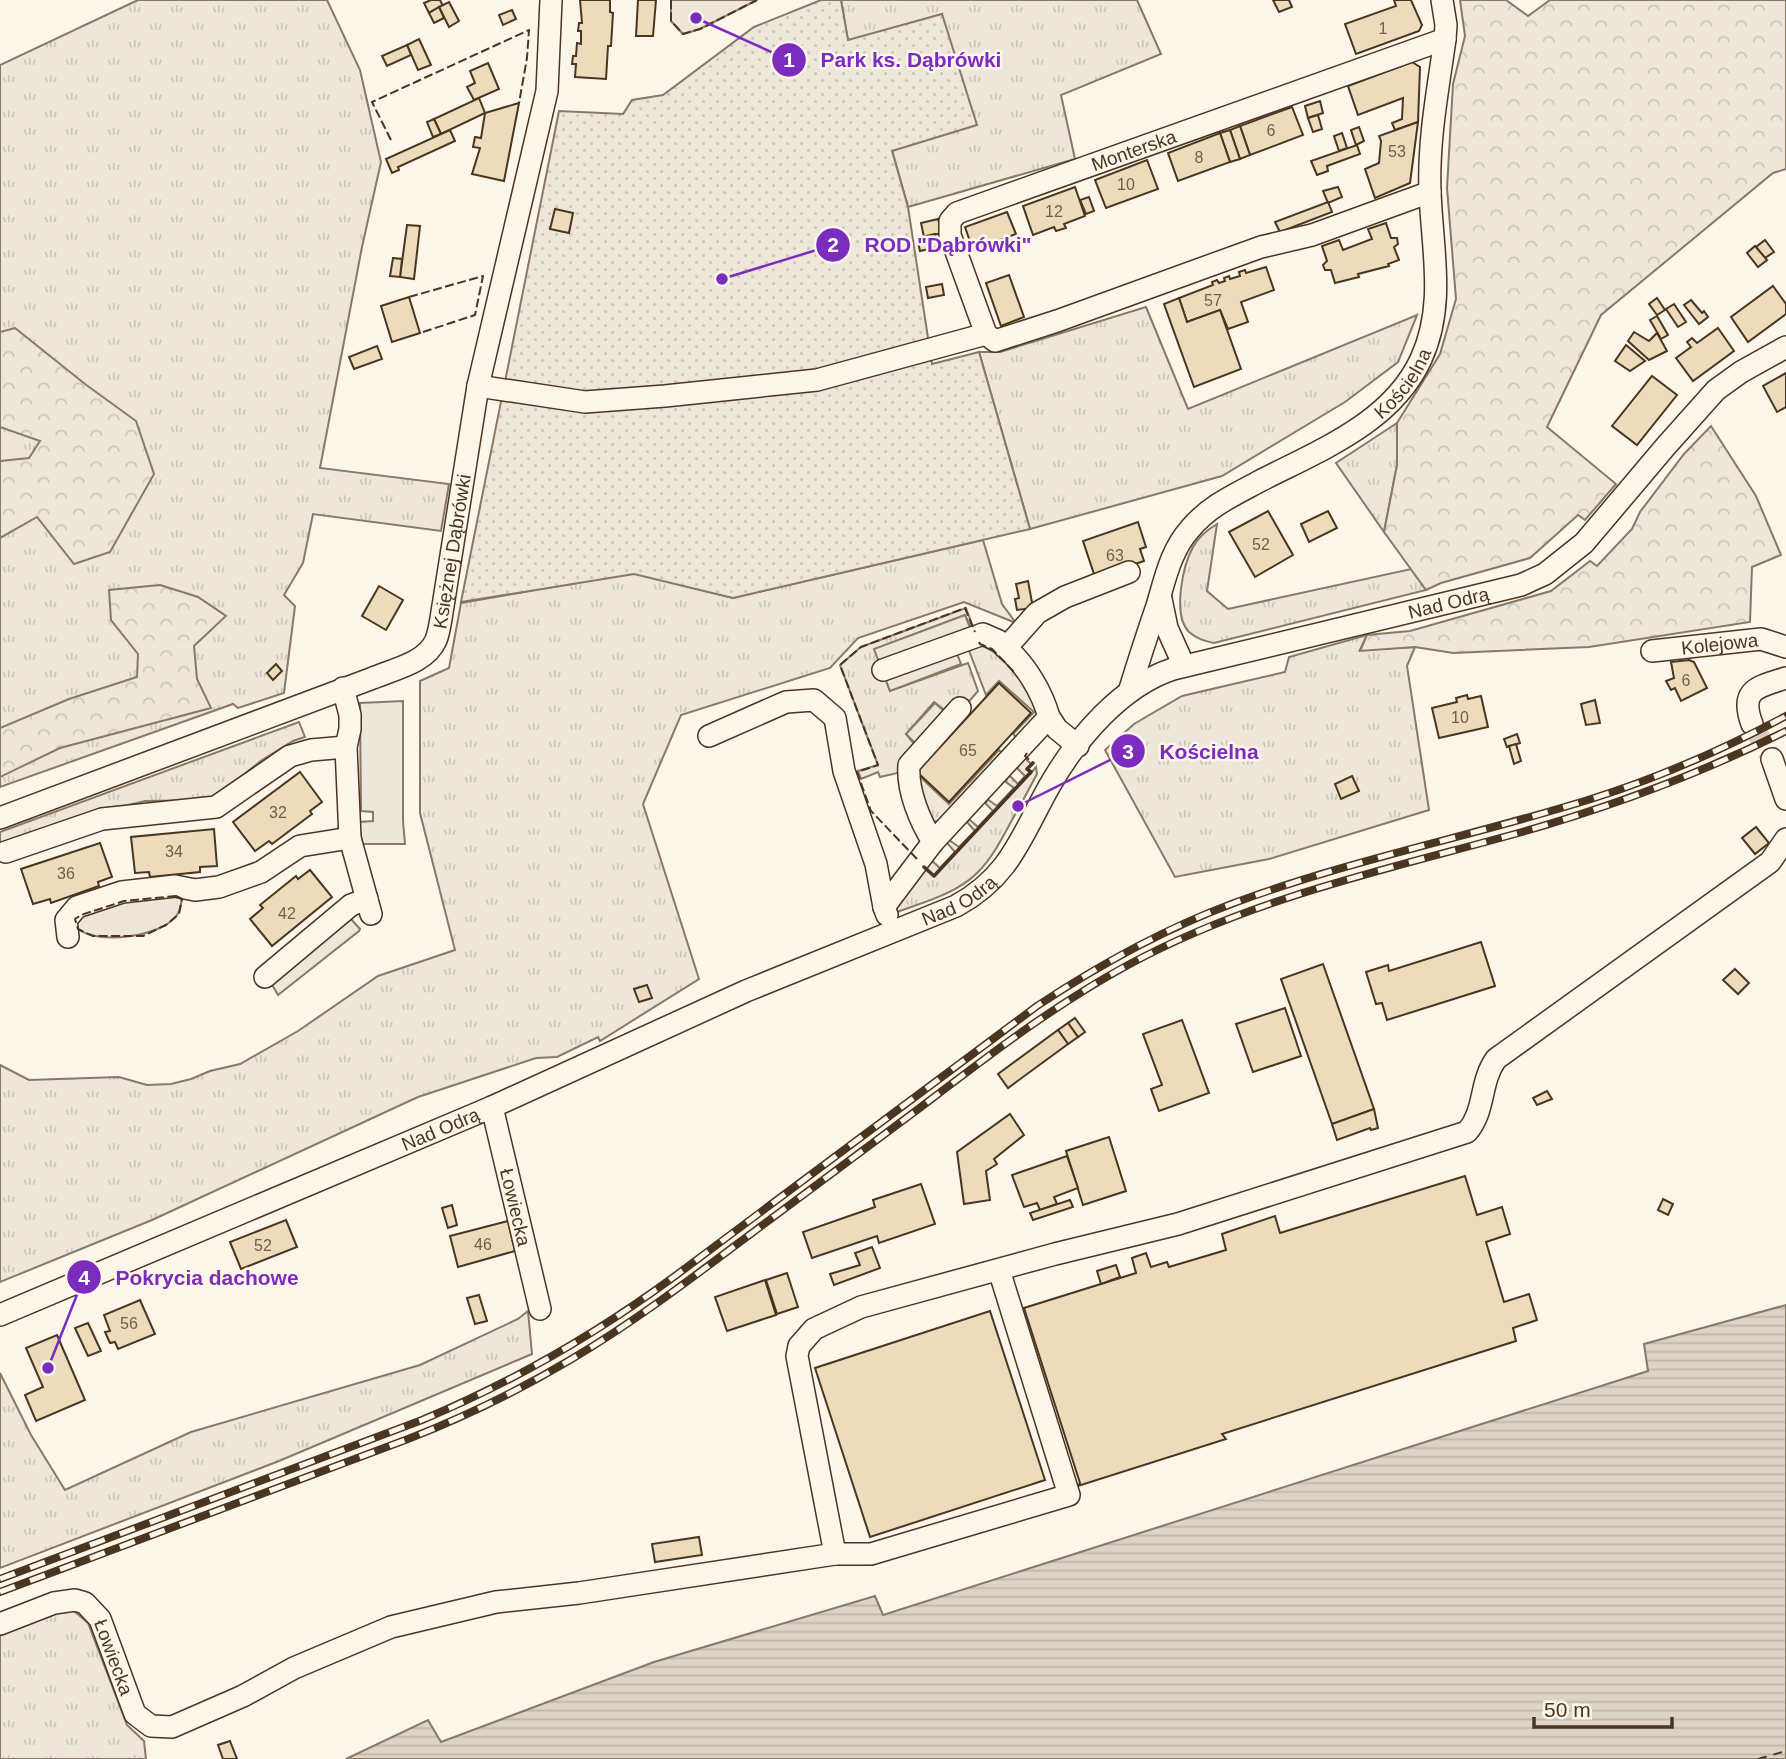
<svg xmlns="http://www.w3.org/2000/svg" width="1786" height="1759" viewBox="0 0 1786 1759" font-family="Arial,sans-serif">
<defs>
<pattern id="grass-tufts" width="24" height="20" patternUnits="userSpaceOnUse" patternTransform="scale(1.75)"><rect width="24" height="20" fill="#ede6d9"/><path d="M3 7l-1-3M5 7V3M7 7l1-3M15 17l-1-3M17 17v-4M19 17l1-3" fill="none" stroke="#cdc6ba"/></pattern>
<pattern id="forest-crowns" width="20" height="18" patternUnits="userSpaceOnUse" patternTransform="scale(1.75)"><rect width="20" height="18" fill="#ede6d9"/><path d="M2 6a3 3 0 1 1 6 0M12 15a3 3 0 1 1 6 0" fill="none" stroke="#cdc6ba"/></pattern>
<pattern id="garden-dots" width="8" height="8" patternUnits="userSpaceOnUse" patternTransform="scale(1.75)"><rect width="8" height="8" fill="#ede6d9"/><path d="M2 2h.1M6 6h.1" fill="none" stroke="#cdc6ba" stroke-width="1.8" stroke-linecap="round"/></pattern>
<pattern id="water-rules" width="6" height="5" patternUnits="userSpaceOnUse" patternTransform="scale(1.75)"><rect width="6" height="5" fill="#dcd4c6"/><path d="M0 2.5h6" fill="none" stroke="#beb7aa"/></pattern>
</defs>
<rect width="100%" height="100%" fill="#fbf6e9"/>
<g fill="url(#grass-tufts)" stroke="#887966" stroke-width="2">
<polygon points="138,0 327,0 360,70 381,162 362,247 320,468 449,484 441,531 313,514 303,563 284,595 295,606 284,693 238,708 233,704 0,787 0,65"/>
<polygon points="841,0 1137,0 1161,54 1061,95 1075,159 908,207 892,150 942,14 848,41"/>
<polygon points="1146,307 1188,409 1417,315 1398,362 1345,402 1222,476 1030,529 979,352 1000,352"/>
<polygon points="1397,423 1397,465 1384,532 1336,463"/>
<path d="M1217 524 1207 591 1228 609 1411 569 1426 590 1214 643C1205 641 1197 639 1189 632 1172 615 1183 565 1193 547 1199 536 1207 530 1217 524Z"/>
<polygon points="983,540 1002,604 1016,623 964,602 858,638 830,668 681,715 643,804 699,979 600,1041 598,1037 557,1057 536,1058 418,1097 152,1220 0,1282 0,1065 29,1080 119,1077 147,1085 171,1084 191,1079 210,1071 240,1064 298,1031 378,976 455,950 420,813 420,681 449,668 461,603 634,573 733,598"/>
<polygon points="966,608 973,627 968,622 965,615 875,649 890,691 968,663 978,691 966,705 946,711 934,702 906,734 914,744 902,772 880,777 878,772 861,779 858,771 878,765 840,665 861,647"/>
<polygon points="1367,635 1360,650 1415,647 1407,666 1429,810 1269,859 1175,877 1105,750 1134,724 1182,696 1285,672 1289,657"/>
<path d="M978 644C1008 654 1022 683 1038 708L1039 712 1018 739 1013 734 1034 712 999 681 986 695 968 648Z"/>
<polygon points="299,722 305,737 293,741 262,760 212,800 145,801 91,814 0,845 0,832"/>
<polygon points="999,750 1004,755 940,822 932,821 914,771 949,804"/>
<path d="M1025 758 1031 764 1027 769 1031 773 1036 767 1037 774 1022 802 1019 801 1015 809 1017 811C1005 832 995 855 978 872 957 894 921 903 894 913L892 905 931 860 940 868 955 852 947 843 949 840 959 847 975 831 966 821 970 820 978 827 993 811 986 804 987 799 997 806 1014 788 1006 782 1007 778 1010 776 1018 784 1025 776 1017 768Z"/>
<polygon points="528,1311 532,1354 279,1461 0,1568 0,1373 31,1435 65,1490 191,1432 420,1365 518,1319"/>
<polygon points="73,1610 88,1623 127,1725 144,1741 146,1759 0,1759 0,1633 49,1614"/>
</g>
<g fill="url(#forest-crowns)" stroke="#887966" stroke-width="2">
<polygon points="1460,0 1506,0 1528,16 1550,0 1786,0 1786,169 1773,173 1601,315 1547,427 1616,484 1585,520 1578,515 1530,558 1441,583 1426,590 1384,532 1397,465 1397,423 1440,354 1456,299 1447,188 1453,84 1465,36"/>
<polygon points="15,328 85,384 136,421 154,474 110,552 74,564 37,517 0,538 0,461 29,458 40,441 0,427 0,332"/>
<polygon points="1711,426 1756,496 1781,555 1752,567 1750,622 1589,647 1453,653 1415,647 1360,651 1367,635 1410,631 1551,591 1590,561 1597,566 1632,529 1640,512 1684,454"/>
<polygon points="160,585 198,597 226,616 194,646 197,679 211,708 60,748 0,777 0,728 69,699 137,677 138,654 111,620 109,590"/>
</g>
<g fill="#ede6d9" stroke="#887966" stroke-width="2">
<polygon points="671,0 757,0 700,29 683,34 671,21"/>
<path d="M176 896 182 899C181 904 180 911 177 915 162 937 98 945 78 929L75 919 81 915 124 901Z"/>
</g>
<polygon fill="url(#garden-dots)" stroke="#887966" stroke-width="2" points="821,0 841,0 848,40 942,14 977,125 892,151 908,207 932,364 979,352 1030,529 733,598 634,574 461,602 559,111 623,114 632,100 663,95 754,27"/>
<g fill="#ede7d9" stroke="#887966" stroke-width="2">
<polygon points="965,615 970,628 956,651 961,664 890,691 874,649"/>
<polygon points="403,701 403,821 405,844 362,844 359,822 373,821 373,812 361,811 360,703"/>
<polygon points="935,703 945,712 927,755 906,734"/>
<polygon points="351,919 360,929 359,931 278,995 271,983"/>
</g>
<polygon fill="url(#water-rules)" stroke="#887966" stroke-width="2" points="1786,1305 1786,1759 346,1759 428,1720 441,1742 654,1662 875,1596 883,1615 1648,1371 1644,1344"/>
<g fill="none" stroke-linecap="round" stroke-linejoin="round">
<polyline stroke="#4a3520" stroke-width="2" stroke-dasharray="9 7" stroke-linecap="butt" points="1758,1759 1786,1751"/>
</g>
<g fill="#ecdcbc" stroke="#4a3520" stroke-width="2">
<polygon points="431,0 440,0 443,6 429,13 424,3"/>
<polygon points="580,0 610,0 610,12 613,13 611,46 608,46 606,79 575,77 576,64 572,64 573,56 576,56 577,43 581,44 581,31 578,31 579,23 582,23"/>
<polygon points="638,0 656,0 653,36 636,36"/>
<polygon points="1273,0 1289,0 1292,7 1279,12"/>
<polygon points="1394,0 1411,0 1422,25 1419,31 1356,54 1345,24 1396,6"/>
<polygon points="449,2 459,21 449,27 439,7"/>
<polygon points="439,7 444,18 434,23 429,13"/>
<polygon points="512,10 516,19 503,25 499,15"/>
<polygon points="419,39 431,65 418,70 407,45"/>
<polygon points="407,45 411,55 387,66 382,56"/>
<polygon points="1412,62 1420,67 1418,122 1395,130 1392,123 1402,119 1403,98 1358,115 1348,86"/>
<polygon points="488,63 499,89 474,100 467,87 475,83 470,71"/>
<polygon points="479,98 485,113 441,134 434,119"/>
<polygon points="1320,101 1323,113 1308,118 1305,106"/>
<polygon points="519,103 504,181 472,174 480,148 473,147 475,137 481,138 485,113"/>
<polygon points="1292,107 1303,135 1250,155 1240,126"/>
<polygon points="1318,115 1322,129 1313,132 1308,118"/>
<polygon points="434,119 441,134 433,137 427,122"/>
<polygon points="1418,122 1410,183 1375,198 1365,169 1379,163 1381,141 1379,136"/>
<polygon points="1240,126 1250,155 1240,159 1230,130"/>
<polygon points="1359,127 1364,141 1356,145 1351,130"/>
<polygon points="450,130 455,141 398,167 399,170 392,173 386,159"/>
<polygon points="1230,130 1240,159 1230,162 1220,133"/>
<polygon points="1220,133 1230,162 1178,181 1168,153"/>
<polygon points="1342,133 1347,148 1339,151 1334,136"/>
<polygon points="1357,145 1360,154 1327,166 1328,171 1317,175 1311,161"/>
<polygon points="1147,160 1158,189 1106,208 1095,180"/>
<polygon points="1075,187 1085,216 1064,224 1066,228 1056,231 1054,227 1033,235 1023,206"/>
<polygon points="1338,187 1342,197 1328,203 1323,191"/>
<polygon points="1089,197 1094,211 1086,214 1080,200"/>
<polygon points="1328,202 1332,212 1280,232 1275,222"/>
<polygon points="555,209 573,213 569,233 550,229"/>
<polygon points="1007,212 1016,234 973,250 965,227"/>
<polygon points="938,219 942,233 924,237 921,223"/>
<polygon points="1386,223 1391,238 1397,238 1398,244 1394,247 1399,260 1388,264 1389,266 1358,274 1359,277 1335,283 1331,270 1325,270 1323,265 1327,261 1322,246 1339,240 1343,250 1372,239 1368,229"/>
<polygon points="407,225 420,226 414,279 400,277"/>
<polygon points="935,234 938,247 920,251 917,238"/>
<polygon points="1765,240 1774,252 1765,258 1756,247"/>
<polygon points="1755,246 1767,260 1758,267 1747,253"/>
<polygon points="393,258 402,259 400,277 390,276"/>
<polygon points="1266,267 1274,290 1241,302 1248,322 1228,329 1220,310 1187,322 1179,298 1213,285 1212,282 1217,280 1219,283 1225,281 1224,278 1229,276 1230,279 1240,276 1239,272 1245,270 1246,273"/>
<polygon points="1009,275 1024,317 1001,326 986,283"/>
<polygon points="942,284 944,295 928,298 926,287"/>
<polygon points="1773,286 1786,304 1786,314 1748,342 1731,317"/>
<polygon points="409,297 420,333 392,342 381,306"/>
<polygon points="1179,298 1187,322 1220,310 1241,369 1194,387 1164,304"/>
<polygon points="1657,298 1665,310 1657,315 1649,304"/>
<polygon points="1691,300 1702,313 1704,311 1708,317 1699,324 1684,305"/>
<polygon points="1674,304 1686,322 1678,327 1666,309"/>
<polygon points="1657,316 1668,335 1661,339 1650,320"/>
<polygon points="1718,328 1734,351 1693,381 1676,358 1691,347 1687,342 1692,338 1697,343"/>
<polygon points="1634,332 1649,341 1657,333 1667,351 1649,360 1628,341"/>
<polygon points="1626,345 1645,361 1630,371 1615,361"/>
<polygon points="377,346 382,359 354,369 349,357"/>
<polygon points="1786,373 1786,407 1777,412 1763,386"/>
<polygon points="1652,376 1677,395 1637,445 1612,426"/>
<polygon points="1268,511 1293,555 1255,577 1229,532"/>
<polygon points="1328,511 1337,528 1309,542 1301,524"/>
<polygon points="1138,522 1146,547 1140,549 1144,561 1095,577 1083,541"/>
<polygon points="1028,581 1033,608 1017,610 1015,599 1019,598 1016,584"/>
<polygon points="379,586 403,600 386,630 362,616"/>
<polygon points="1689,660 1694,662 1707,688 1681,701 1675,688 1671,690 1666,681 1674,678 1671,662"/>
<polygon points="276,664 282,671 273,680 267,673"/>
<polygon points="999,683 1031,713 949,802 917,772"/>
<polygon points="1467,695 1468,699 1481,696 1488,727 1439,738 1432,708 1457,702 1456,698"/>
<polygon points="1595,700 1600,723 1586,725 1581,704"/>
<polygon points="1517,734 1520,743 1507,747 1504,739"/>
<polygon points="1516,744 1521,761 1514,764 1509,746"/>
<polygon points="300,772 322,802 310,811 312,814 272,844 269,841 255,851 233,822"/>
<polygon points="1352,776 1359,791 1341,799 1335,784"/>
<polygon points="1756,827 1769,843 1755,854 1742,838"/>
<polygon points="214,829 217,866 200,867 200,872 150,877 149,872 135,873 131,837"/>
<polygon points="100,843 112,877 98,882 99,886 51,903 50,899 33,904 21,869"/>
<polygon points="310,870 332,897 272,946 250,919 263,908 260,905 296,876 298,879"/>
<polygon points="1481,942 1495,986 1387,1020 1382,1003 1376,1004 1366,972 1388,965 1389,971"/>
<polygon points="1323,964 1374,1109 1332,1124 1281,979"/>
<polygon points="1735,969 1749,983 1738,994 1723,980"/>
<polygon points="647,985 652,998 639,1002 634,989"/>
<polygon points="1285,1008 1301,1056 1253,1072 1236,1024"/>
<polygon points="1075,1018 1085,1032 1078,1037 1068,1023"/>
<polygon points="1182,1020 1209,1093 1159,1111 1151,1089 1162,1085 1143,1034"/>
<polygon points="1068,1023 1078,1037 1068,1044 1058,1030"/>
<polygon points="1058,1030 1068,1044 1008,1088 998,1074"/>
<polygon points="1547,1091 1552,1099 1537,1105 1533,1098"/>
<polygon points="1374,1109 1378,1128 1371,1130 1370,1128 1337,1140 1332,1124"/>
<polygon points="1010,1114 1024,1135 994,1159 997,1164 986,1171 990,1200 964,1204 957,1152"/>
<polygon points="1109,1137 1126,1191 1083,1205 1066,1151"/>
<polygon points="1067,1156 1078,1188 1054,1197 1057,1204 1040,1210 1037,1203 1024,1207 1012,1175"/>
<polygon points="1465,1176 1477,1215 1502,1207 1510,1234 1486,1242 1504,1302 1529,1294 1537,1320 1513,1328 1516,1341 1222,1434 1226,1439 1078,1486 1080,1483 1024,1308 1136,1273 1132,1258 1146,1253 1151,1267 1167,1262 1169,1267 1226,1250 1222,1234 1275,1216 1280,1233"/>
<polygon points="921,1184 935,1224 879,1243 877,1236 812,1258 803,1232 875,1207 873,1200"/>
<polygon points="1663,1199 1673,1204 1668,1215 1658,1210"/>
<polygon points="1070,1200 1073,1207 1033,1220 1030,1213"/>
<polygon points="452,1205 457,1225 448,1228 442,1208"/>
<polygon points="286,1220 297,1247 241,1269 230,1242"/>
<polygon points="508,1221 515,1251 458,1267 450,1236"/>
<polygon points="872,1247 880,1268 834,1285 830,1274 860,1265 855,1253"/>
<polygon points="1116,1265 1120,1277 1101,1284 1097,1271"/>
<polygon points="787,1273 798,1307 777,1314 766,1280"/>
<polygon points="765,1280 776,1315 727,1331 715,1297"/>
<polygon points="479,1295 487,1321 475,1324 467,1298"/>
<polygon points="140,1300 155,1334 118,1349 115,1342 110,1343 105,1332 110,1331 104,1315"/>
<polygon points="990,1311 1045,1480 870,1537 815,1368"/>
<polygon points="88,1323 101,1351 88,1356 75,1328"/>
<polygon points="57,1335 85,1400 36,1421 25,1395 43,1387 26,1348"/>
<polygon points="699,1537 702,1555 655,1562 652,1544"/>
<polygon points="230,1741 237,1759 223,1759 218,1745"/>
</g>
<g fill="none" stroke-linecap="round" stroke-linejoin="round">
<polyline stroke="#d8cfc1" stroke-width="21" stroke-dasharray="21 10" stroke-linecap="butt" points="1752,724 1772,759"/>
<g stroke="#4a3520" stroke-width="24">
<g id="minor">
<path id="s1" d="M1430 192 1312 235 1261 247 1057 321 995 341 986 334 950 235V221L957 213 1445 39"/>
<polyline points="478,386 585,402 665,396 817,380 986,334"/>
<polyline points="1161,599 1167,628 1184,666"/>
<path id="s2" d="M1652 651 1761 639 1786 647"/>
<polyline points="883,670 983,634 999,641 1006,648"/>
<polyline points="343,688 350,715 350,729 346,747 350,838 371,914"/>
<path id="s3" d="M1129 692C1138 663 1147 635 1157 606 1165 579 1171 550 1190 529 1209 506 1234 495 1260 481 1318 451 1392 423 1421 359 1446 305 1432 249 1430 192 1428 140 1438 90 1445 39L1446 25 1442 0"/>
<polyline points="1049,717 1057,729 1078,746"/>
<path d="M1752 724C1739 689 1758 687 1786 678"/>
<polyline points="709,736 786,702 814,700 835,718 844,771 876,864 884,907"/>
<polyline points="1772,759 1786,799"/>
<path id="s4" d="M0 818 373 678C394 669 426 663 436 640 440 630 441 617 443 606L478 386 547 91 551 0"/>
<path d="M933 842 1049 717C1042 692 1026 665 1006 648L1037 613 1065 597 1129 572"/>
<polyline points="6,852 102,819 216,807 290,756 311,750 346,747"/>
<path d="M887 915 884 907 933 842C920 821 907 791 909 765L960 708"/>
<polyline points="68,937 66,920 77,907 122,892 175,886 195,890 219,887 261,872 300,846 350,838"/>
<polyline points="265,977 351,905 367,899"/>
<path id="s5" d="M492 1107 540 1309"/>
<path id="s6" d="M0 1315 492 1107 746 991 956 906C1011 876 1021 836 1050 785 1077 738 1121 686 1173 669L1521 585 1545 574 1584 543 1666 446 1716 390 1741 372 1786 347"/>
<polyline points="835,1554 871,1554 1069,1495 999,1270"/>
<path id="s7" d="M0 1624 54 1603 75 1600 85 1603 100 1619 135 1714 151 1726 172 1727 243 1696 294 1668 391 1627 496 1602 579 1593 835 1554 797 1356 799 1346 814 1329 861 1307 1055 1254 1178 1224 1467 1132C1486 1110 1479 1083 1496 1059L1770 862 1786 839"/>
</g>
</g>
<use href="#minor" stroke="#fbf6e9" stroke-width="21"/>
<g stroke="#4a3520" stroke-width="8">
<g id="rail">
<path d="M0 1579 422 1420C513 1382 596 1334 675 1276L1037 1006C1099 965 1164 929 1234 903 1350 860 1473 836 1591 799 1658 778 1724 749 1786 716"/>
<path d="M0 1592 408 1439C464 1417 518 1391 570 1360 631 1324 688 1281 744 1239 803 1195 862 1151 921 1107 988 1056 1054 1005 1128 965 1251 898 1389 869 1522 832 1613 806 1702 773 1786 731"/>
</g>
</g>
<use href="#rail" stroke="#fbf6e9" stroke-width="5" stroke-dasharray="16" stroke-linecap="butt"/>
<g stroke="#4a3520" stroke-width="2" stroke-dasharray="9 3.5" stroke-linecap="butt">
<polyline points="671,0 671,21 683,34 700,29 757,0"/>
<polyline points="391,140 372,102 529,30 527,58 519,103"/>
<polyline points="409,297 483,276 475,315 420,333"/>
<polyline points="979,642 980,644 992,649 1015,673"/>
<polyline points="1027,753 1025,756 1033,763"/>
<polyline points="917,859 871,811 857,772 878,765 840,665 861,647 965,608 975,632"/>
<polygon points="176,896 182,899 179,914 166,925 143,936 93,936 78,929 75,919 81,915 124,901"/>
</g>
<polyline stroke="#4a3520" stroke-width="3.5" points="924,867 934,876 1031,772 1027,769 1033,763"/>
</g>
<g text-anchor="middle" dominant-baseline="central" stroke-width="5" stroke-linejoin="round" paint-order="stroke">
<g font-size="16" fill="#725f47">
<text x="1383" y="28">1</text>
<text x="1271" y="130">6</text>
<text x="1397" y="151">53</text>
<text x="1199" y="157">8</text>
<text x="1126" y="184">10</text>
<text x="1054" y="211">12</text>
<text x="1213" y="300">57</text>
<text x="1261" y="544">52</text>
<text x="1115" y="555">63</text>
<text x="1686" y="680">6</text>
<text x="1460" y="717">10</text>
<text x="968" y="750">65</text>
<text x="278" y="812">32</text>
<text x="174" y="851">34</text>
<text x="66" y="873">36</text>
<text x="287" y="913">42</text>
<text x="483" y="1244">46</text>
<text x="263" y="1245">52</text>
<text x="129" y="1323">56</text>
</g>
<g font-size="19" fill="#4a3520" stroke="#fbf6e9">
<text stroke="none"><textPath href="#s1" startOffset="789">Monterska</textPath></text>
<text stroke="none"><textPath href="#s3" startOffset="436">Kościelna</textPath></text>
<text stroke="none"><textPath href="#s4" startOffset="564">Księżnej Dąbrówki</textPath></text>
<text stroke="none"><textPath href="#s6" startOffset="1652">Nad Odrą</textPath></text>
<text stroke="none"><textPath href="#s2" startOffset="68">Kolejowa</textPath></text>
<text stroke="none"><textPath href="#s6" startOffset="1045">Nad Odrą</textPath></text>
<text stroke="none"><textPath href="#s6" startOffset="478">Nad Odrą</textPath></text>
<text stroke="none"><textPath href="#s5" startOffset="103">Łowiecka</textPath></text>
<text stroke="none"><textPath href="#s7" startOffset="152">Łowiecka</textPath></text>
</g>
</g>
<path fill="none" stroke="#7b2cbf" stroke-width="2.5" d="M696 18L789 60M722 279L833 245M1018 806L1128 751M48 1368L84 1277"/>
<g fill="#7b2cbf" stroke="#fbf6e9" stroke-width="2.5">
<circle cx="696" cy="18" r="7"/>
<circle cx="722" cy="279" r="7"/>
<circle cx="1018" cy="806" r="7"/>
<circle cx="48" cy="1368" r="7"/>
<circle cx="789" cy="60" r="18"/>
<circle cx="833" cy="245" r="18"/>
<circle cx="1128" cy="751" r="18"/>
<circle cx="84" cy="1277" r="18"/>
</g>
<g font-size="21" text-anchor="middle" font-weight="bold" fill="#fff">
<text x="789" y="67">1</text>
<text x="833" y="252">2</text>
<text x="1128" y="759">3</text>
<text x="84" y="1285">4</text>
</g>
<g font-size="21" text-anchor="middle" font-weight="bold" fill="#7b2cbf" stroke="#fbf6e9" stroke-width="5" stroke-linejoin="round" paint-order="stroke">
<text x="911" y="67">Park ks. Dąbrówki</text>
<text x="948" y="252">ROD "Dąbrówki"</text>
<text x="1209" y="759">Kościelna</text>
<text x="207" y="1285">Pokrycia dachowe</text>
</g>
<path d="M1534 1717v10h138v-10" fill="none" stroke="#4a3520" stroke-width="3.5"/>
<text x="1544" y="1717" font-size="21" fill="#4a3520" stroke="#fbf6e9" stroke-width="5" paint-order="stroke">50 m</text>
</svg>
